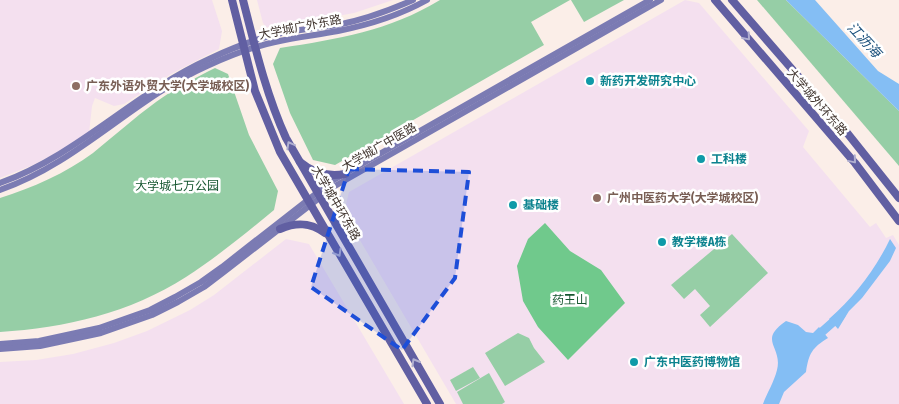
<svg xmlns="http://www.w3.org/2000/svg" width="899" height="404" viewBox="0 0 899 404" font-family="'Fira Sans Condensed','Noto Sans SC',sans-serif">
<rect width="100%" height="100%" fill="#fbeee8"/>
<g fill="#f4e0ef">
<polygon points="0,0 212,0 222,31 219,49 171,74 124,104 114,106 95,98 92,106 89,133 54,154 33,165 0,178"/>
<polygon points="257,0 393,0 354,13 272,28 266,27 263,23"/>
<polygon points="685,0 699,3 809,131 803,147 870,227 876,223 886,238 893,235 899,245 899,404 456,404 344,213 349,192"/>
<polygon points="286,239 309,244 404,404 0,404 0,362 36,360 73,354 114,343 147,331 190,310 214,295"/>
</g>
<g fill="#96cea6">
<path d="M440 0H570L531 22 544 45 335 165 313 160 290 113 273 64 280 48C338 39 389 31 440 0Z"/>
<polygon points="571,0 624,0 584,22"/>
<polygon points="757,0 786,0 899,111 899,166"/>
<path d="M215 68 228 74 249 135 278 191 274 210C246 233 217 257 186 277 130 313 65 328 0 332V198C32 188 66 173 93 153 114 136 134 118 156 102 174 89 195 78 215 68Z"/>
<polygon points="732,234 768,273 710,327 700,315 710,306 695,289 684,299 671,285"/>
<polygon points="518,333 529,338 534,348 545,362 505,386 485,353"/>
<polygon points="473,367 480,378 456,391 450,380"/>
<polygon points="489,373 505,402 502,404 463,404 457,392"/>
</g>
<polygon fill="#70c98c" points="545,223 570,251 601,270 625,303 568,360 538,327 523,301 517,266 528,239"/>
<g fill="#84bef4">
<polygon points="786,0 815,0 878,71 899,84 899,111"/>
<path d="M890 239 896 248 890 261 862 298 849 311 838 329 829 319C855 296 875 270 890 239Z"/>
<path d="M786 321 798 325 806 332 813 333 819 327 828 338C812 348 809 353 806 372L784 392 779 404H763C767 393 774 382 777 370 783 346 757 341 786 321Z"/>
</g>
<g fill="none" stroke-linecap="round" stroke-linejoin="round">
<polyline stroke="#84bef4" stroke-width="9" points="815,338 841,315"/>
<g stroke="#7b7bb3" stroke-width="6">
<path d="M0 183C78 155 134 93 209 59 230 49 250 41 273 35 294 30 316 28 337 25 363 20 388 11 413 0"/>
<path d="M0 190C78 163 133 99 207 66 229 56 251 47 275 42 296 37 317 35 338 31 369 25 400 15 427 0"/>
<polyline points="0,344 39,341 99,328 150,310 175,297 201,282 222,267 332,181 650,0"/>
<polyline points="0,349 40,346 101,333 152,315 178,302 204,287 225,271 335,186 661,0"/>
</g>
<g stroke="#615fa2" stroke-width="8">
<polyline points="232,0 255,91 280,152 427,404"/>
<path d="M243 0C255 47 266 94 286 138L440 404"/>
<polyline points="715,0 855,163 899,221"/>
<polyline points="732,0 844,129 899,198"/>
<path d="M300 162C313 173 328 177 345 174"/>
<path d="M280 229C296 222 310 222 325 233"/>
</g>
</g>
<defs><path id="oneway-chevron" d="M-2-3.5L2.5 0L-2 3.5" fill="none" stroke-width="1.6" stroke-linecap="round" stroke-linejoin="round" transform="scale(1.25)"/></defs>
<g stroke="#b0afd0">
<use href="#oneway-chevron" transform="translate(747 37) rotate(49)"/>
<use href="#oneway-chevron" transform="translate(290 145) rotate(-119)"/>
<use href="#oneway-chevron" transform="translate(853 160) rotate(50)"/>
<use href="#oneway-chevron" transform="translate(338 253) rotate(60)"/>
<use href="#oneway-chevron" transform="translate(415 362) rotate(-120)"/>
</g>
<path fill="#1d4ed8" fill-opacity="0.2" stroke="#1d4ed8" stroke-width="4" stroke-dasharray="10 6" stroke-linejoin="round" d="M349 169 469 172 455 278 402 350 311 287Z"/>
<g fill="#0f9aa8" stroke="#fff" stroke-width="2">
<circle cx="590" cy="81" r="5"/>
<circle cx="701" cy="159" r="5"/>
<circle cx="513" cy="205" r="5"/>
<circle cx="662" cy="242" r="5"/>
<circle cx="634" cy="362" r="5"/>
</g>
<g fill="#8d6e63" stroke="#fff" stroke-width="2">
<circle cx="76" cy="86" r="5"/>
<circle cx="597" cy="198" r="5"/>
</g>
<g text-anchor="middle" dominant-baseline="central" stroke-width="5" stroke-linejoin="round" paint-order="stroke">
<g font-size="12" fill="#3f332d" stroke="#fff">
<text transform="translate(300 27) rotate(-11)">大学城广外东路</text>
<text transform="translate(817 102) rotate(49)">大学城外环东路</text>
<text transform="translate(379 147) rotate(-30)">大学城广中医路</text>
<text transform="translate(336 203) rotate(60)">大学城中环东路</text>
</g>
<g font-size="12" font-weight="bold" fill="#0d838f" stroke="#fff" text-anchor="start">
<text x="600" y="81">新药开发研究中心</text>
<text x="711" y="159">工科楼</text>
<text x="523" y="205">基础楼</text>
<text x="672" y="242">教学楼A栋</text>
<text x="644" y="362">广东中医药博物馆</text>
</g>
<g font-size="12" font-weight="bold" fill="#785e54" stroke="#fff" text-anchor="start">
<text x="86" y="86">广东外语外贸大学(大学城校区)</text>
<text x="607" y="198">广州中医药大学(大学城校区)</text>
</g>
<g font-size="12" fill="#15562f" stroke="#fff">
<text x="177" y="186">大学城七万公园</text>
<text x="570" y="300">药王山</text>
</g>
<g font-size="14" font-style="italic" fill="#184e7a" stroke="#fff">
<text transform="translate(864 40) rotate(47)">江沥海</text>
</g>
</g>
</svg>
